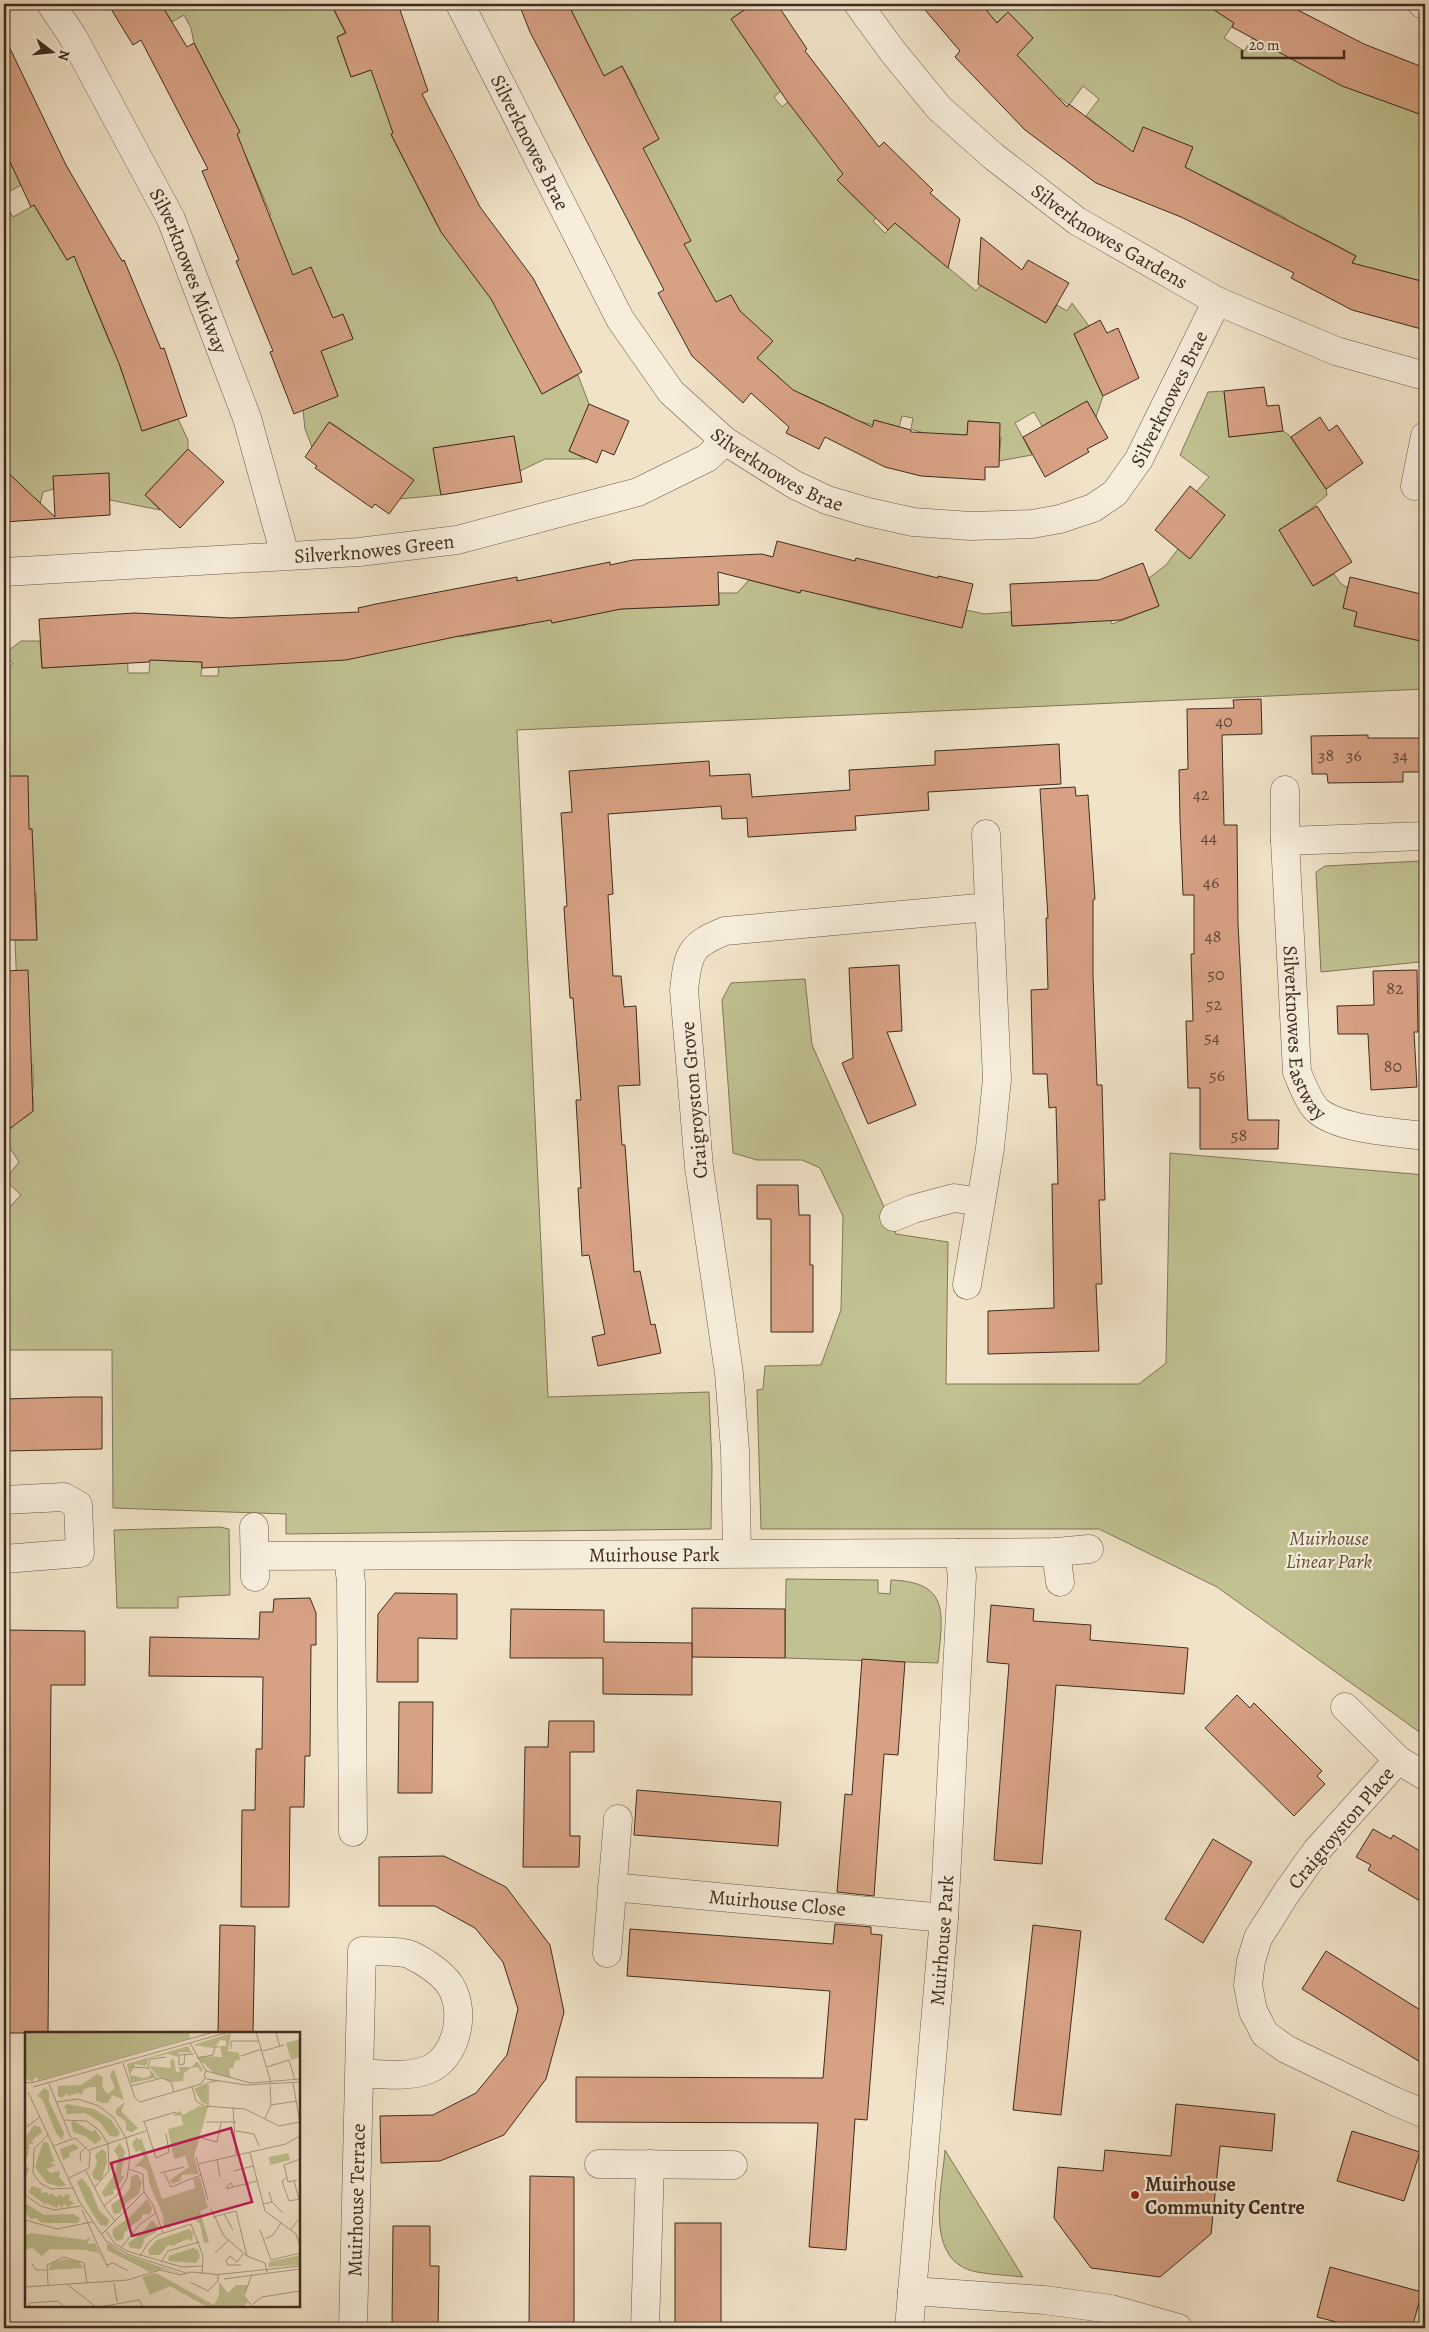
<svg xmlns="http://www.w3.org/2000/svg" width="1429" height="2332" viewBox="0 0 1429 2332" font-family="Alegreya,serif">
<rect width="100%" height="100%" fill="#f1e3c8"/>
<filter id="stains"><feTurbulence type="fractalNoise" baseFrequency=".004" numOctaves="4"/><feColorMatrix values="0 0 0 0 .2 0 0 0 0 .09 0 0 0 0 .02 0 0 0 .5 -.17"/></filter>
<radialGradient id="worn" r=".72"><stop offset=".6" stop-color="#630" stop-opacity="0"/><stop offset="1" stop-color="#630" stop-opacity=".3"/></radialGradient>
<g fill="#c1c191" stroke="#807658">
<polygon points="161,4 341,4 342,7 334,11 345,32 337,37 351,77 371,70 419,120 391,135 436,223 496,305 542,394 578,375 589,404 569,451 586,459 545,459 520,471 514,436 434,448 441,495 400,499 399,470 330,422 312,447 305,429 303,410 338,396 321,351 353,338 343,314 311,327 329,308 311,268 293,275 248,224 271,215 245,154 221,142 240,132 194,43 191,28 184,15 172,22"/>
<polygon points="568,4 748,4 749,6 731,19 781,91 774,97 782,107 788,102 851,166 837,180 862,205 884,210 873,221 885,233 895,223 976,291 992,272 1014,284 1006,300 1046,323 1057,305 1067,311 1072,303 1089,326 1074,334 1103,396 1096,417 1087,401 1042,426 1034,412 1015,423 1032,455 999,461 1001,437 985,436 985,422 968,421 967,435 950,434 949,459 924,433 911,429 913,418 902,416 899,427 874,420 873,425 849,418 850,416 804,395 770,394 782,380 757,358 773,341 740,313 731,295 716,303 663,255 690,241 642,149 659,139 644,111 619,103 637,93 622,66 594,81 595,58"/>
<polygon points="981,4 1217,4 1213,9 1234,23 1224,38 1244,51 1255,35 1343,86 1425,116 1425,282 1379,270 1376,278 1351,266 1356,256 1315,234 1275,240 1286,218 1213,181 1205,197 1132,156 1114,138 1086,116 1099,99 1083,86 1069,105 1060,98 1042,122 1017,55 1033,38 1008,12 991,28"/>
<polygon points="4,149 14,171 33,163 36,176 4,195"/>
<polygon points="4,201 13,217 34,205 67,260 93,245 105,268 83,278 110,343 139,331 119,364 143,431 178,419 188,440 188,449 145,495 160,510 110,500 109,473 43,492 36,520 8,509 26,490 4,469"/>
<polygon points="1224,391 1229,437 1283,431 1289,435 1326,489 1327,495 1308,511 1279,530 1313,586 1334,574 1341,584 1348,588 1343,608 1357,612 1354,626 1425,642 1425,689 517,730 548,1397 709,1392 712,1467 711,1529 286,1534 286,1514 113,1508 112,1350 4,1350 4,1213 21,1195 5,1180 19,1162 4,1139 4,1129 12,1128 11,1117 26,1117 33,1111 33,1097 11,1091 33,1090 33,1064 11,1064 10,1056 4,1056 4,1033 29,1032 17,991 15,940 37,939 36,893 13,893 33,862 32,829 4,829 4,813 28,813 4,787 4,672 13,664 4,654 21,641 40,641 42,668 108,664 127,642 128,673 149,673 150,660 202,662 201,676 218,676 220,645 458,628 460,637 526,625 550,611 552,623 619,609 719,605 719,593 737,593 749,580 800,593 805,578 827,596 881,610 885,592 984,614 1011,612 1012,626 1075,623 1102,600 1112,624 1159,606 1149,578 1166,565 1178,549 1190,558 1225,515 1196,492 1209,477 1180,455 1208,392"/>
<polygon points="1420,861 1420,962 1321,972 1316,872 1325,866"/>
<polygon points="805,979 812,1045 896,1234 948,1242 946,1384 1139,1384 1166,1363 1170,1153 1425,1175 1425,1736 1217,1587 1099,1529 761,1529 757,1390 763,1389 765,1366 821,1365 841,1310 843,1216 820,1168 802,1160 757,1160 733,1153 722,1000 731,983"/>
<polygon points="220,1527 229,1529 230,1595 178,1597 178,1608 117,1608 114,1530"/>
<path d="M786 1579 878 1580V1593L890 1594 891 1580C952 1582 942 1616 938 1663L785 1658Z"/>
<path d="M945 2150 1023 2277C1008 2275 992 2275 977 2272 923 2262 942 2189 945 2150Z"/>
</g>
<g fill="#d7a284" stroke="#3f2b1f">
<polygon points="108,4 161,4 187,47 194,43 240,132 237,134 293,275 311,267 333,318 343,314 353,339 321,351 338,396 294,414 270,352 273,351 236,261 239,260 202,171 208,169 141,40 133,45"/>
<polygon points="331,4 398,4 428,91 422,94 440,129 480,207 533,278 582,372 542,394 491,299 441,232 391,134 393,133 371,70 351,77 337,37 346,33"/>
<polygon points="519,4 568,4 604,76 622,66 659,139 643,148 691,241 684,244 716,302 731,295 740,311 773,341 757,358 793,390 872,427 874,420 911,430 911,432 967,435 968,421 1000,423 999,467 985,467 985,480 921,476 885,467 825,437 819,449 786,433 789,427 751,393 743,403 692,356 658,293 664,290 530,32"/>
<polygon points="753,4 777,4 807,49 805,51 879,147 884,142 933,190 930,193 960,219 948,268 895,223 888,230 837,180 843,174 787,101 731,19"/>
<polygon points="920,4 981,4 997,23 1008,12 1033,38 1017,55 1067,107 1069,104 1133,152 1143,127 1193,147 1185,167 1356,256 1352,263 1425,282 1425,330 1352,310 1291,278 1294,273 1181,217 1096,183 1025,130 955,57 960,51"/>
<polygon points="1205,4 1286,4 1364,44 1425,68 1425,116 1342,86 1232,27 1234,23"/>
<polygon points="4,36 66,165 122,261 124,260 161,349 164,348 187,416 142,431 120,366 74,256 67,260 34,205 31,207 4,149"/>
<polygon points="981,237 1022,270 1028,260 1069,283 1046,323 978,284"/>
<polygon points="1100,320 1107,333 1118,328 1139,378 1103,396 1074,334"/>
<polygon points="1264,387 1267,406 1279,405 1283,431 1229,437 1224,391"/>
<polygon points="1087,401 1108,438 1087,449 1089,452 1045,477 1023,437"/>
<polygon points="589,404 629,421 614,455 602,450 597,463 569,451"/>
<polygon points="1320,417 1329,431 1337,425 1363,463 1326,489 1291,437"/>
<polygon points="329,422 414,480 389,514 375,504 372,508 315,468 317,466 305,457"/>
<polygon points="514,436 522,482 441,495 433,448"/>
<polygon points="188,449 224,482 180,528 145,495"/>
<polygon points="4,469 55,517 53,476 109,473 110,515 4,522"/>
<polygon points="1190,486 1225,515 1190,559 1155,530"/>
<polygon points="1317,506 1352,562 1313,586 1279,530"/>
<polygon points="777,541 855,561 856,558 938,578 938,576 973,584 962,628 801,590 800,593 718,572 719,605 621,609 552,623 551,620 459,636 346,660 202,668 202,662 150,660 149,662 42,668 39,619 135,613 231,618 359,612 358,608 376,604 517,577 517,581 610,562 610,565 633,560 762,554 773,557"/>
<polygon points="1143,563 1159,606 1121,620 1012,626 1010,584 1099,580"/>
<polygon points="1350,577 1425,595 1425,642 1354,626 1357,612 1343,608"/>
<polygon points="1261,699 1262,734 1222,735 1224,825 1237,825 1238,923 1248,1120 1279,1120 1278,1149 1200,1149 1200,1088 1188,1088 1186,1021 1193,1021 1191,954 1194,954 1194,895 1183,895 1180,820 1179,770 1188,769 1187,709 1234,708 1233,700"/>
<polygon points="1368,735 1368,738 1422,738 1422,772 1403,772 1403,782 1328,783 1327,774 1312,774 1311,736"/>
<polygon points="1059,744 1061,784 928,792 929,810 855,816 856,830 748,837 747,818 722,819 721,806 608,814 613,894 608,895 613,976 621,976 624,1007 636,1006 640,1085 618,1086 622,1145 625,1145 634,1272 640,1271 651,1325 655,1324 661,1353 598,1366 592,1337 605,1334 589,1255 582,1256 578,1188 581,1188 576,1100 581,1100 573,998 570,998 564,907 567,906 561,813 572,812 569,771 709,761 710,776 750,774 752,797 850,790 849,770 935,765 935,751"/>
<polygon points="4,776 28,776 29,829 32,829 37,940 4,940"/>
<polygon points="1075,787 1076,796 1088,795 1095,899 1093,900 1093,975 1097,1085 1102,1085 1105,1200 1099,1200 1102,1284 1096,1284 1099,1351 988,1354 988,1311 1054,1308 1052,1184 1058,1184 1056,1107 1049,1108 1047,1074 1033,1074 1031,990 1048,989 1046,918 1048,918 1040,789"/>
<polygon points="899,965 902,1031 887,1032 916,1105 868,1124 842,1063 853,1058 849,968"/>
<polygon points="28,970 33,1111 4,1133 4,971"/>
<polygon points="1417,970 1418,1032 1414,1032 1417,1087 1371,1090 1368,1034 1338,1034 1337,1006 1374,1005 1373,971"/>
<polygon points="757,1185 798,1185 799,1215 810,1215 810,1265 813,1265 813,1332 771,1332 771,1219 757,1219"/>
<polygon points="76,1397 102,1397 102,1449 4,1451 4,1399"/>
<polygon points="395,1593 457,1594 457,1639 418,1638 418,1682 377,1682 378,1614"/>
<polygon points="310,1598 316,1613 316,1645 311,1645 310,1756 305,1756 304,1807 290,1807 289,1907 241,1907 242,1810 255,1810 256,1749 262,1749 263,1677 149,1676 150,1637 259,1639 260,1612 273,1612 274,1599"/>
<polygon points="991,1605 1034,1609 1033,1621 1091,1625 1090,1640 1188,1648 1184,1694 1056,1685 1042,1864 994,1860 1009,1664 987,1662"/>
<polygon points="692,1608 785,1609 785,1658 692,1657"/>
<polygon points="511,1609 604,1610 604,1642 692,1643 692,1695 603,1694 603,1658 510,1658"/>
<polygon points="4,1630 85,1631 85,1685 51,1685 48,2033 4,2033"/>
<polygon points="862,1659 905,1662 898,1755 884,1754 874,1896 837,1892 845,1794 852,1795"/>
<polygon points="1237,1695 1250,1708 1254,1703 1322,1771 1317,1776 1325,1784 1294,1816 1205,1728"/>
<polygon points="399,1702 433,1702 432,1793 398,1793"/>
<polygon points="549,1721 594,1721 594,1752 570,1752 570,1836 580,1836 579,1867 523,1867 525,1747 548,1747"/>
<polygon points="637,1790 781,1802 778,1846 634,1835"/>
<polygon points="1373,1829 1391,1839 1393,1835 1425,1854 1425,1904 1368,1870 1371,1865 1356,1857"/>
<polygon points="1213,1839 1252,1862 1203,1943 1165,1919"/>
<polygon points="444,1856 506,1887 550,1945 564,2012 546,2079 504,2135 440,2161 381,2163 380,2116 433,2115 476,2093 507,2055 518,2009 503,1962 475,1928 435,1906 379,1906 379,1857"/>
<polygon points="835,1924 871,1927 871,1934 882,1935 867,2120 855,2119 846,2250 809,2247 818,2123 576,2122 576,2077 823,2078 830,1991 627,1976 630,1929 833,1944"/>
<polygon points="220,1925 255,1926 253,2033 218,2033"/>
<polygon points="1033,1925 1081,1931 1061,2115 1013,2110"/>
<polygon points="1326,1951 1425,2013 1425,2065 1302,1989"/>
<polygon points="1176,2104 1275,2114 1272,2151 1220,2146 1211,2234 1160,2277 1091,2268 1054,2218 1058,2167 1103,2171 1105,2150 1171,2156"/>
<polygon points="1352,2131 1420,2152 1404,2201 1337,2181"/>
<polygon points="530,2176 574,2177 574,2328 529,2328"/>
<rect x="675" y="2223" width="46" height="105"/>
<polygon points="393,2226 430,2226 430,2266 439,2266 438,2328 392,2328"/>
<polygon points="1330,2267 1422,2292 1412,2328 1360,2328 1317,2317"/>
</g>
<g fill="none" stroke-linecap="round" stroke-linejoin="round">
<g stroke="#6c5949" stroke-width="29">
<g id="minor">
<path id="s1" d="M51 4 73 37 171 219 247 418 285 555"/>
<path id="s2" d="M460 4 620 319 671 392 725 441 795 485 827 500 868 512 913 522 971 526 1032 524 1060 519 1093 508 1115 493 1139 459 1217 301"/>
<path id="s3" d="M858 4 893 52 939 108 993 156 1077 221 1217 301 1336 351 1425 376"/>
<polyline points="1422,4 1425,5"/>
<polyline points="1415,486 1425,436"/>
<path id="s4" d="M4 572 359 552 457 540 638 492 707 458 725 441"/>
<polyline points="1285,790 1285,841"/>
<path id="s5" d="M1425 836 1285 841 1297 1072C1302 1084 1308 1101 1317 1110 1339 1130 1396 1132 1425 1136"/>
<polyline points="894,1217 913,1209 954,1198 981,1202"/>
<polyline points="967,1285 990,1148 997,1079 986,834"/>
<polyline points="4,1500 64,1497 78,1505 80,1553 4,1559"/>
<polyline points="254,1527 255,1577"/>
<polyline points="1056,1552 1060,1582"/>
<path d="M737 1553 735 1450 729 1373 699 1167 684 990C688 953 690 945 725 931L989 907"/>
<path id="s6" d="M255 1556 959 1553 1056 1552 1089 1549"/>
<polyline points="348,1556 351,1582 353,1832"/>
<polyline points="1345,1707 1398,1760 1425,1776"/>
<polyline points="1398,1760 1317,1850 1287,1892 1258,1938 1251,1961 1248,1985 1253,2011 1265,2034 1286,2049 1394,2101 1425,2114"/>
<path id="s7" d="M612 1887 944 1918"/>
<polyline points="607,1953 618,1819"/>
<polyline points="599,2164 733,2165"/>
<polyline points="912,2291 1044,2300 1111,2309 1178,2328"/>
<path id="s8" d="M353 2328 362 1951C376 1952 398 1950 411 1955 424 1961 442 1973 450 1985 467 2011 457 2059 427 2070 406 2078 381 2074 359 2073"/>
<polyline points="645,2328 650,2164"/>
<path id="s9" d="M909 2328 944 1918 962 1576 959 1553"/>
</g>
</g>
<use href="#minor" stroke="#f6eddb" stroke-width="28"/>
</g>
<circle fill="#8f2418" stroke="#f6eddb" stroke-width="2" cx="1135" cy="2195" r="5"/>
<g text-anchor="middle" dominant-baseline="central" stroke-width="4.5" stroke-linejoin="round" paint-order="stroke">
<g font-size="18" fill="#654938">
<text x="1224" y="721">40</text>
<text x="1326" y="755">38</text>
<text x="1354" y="755">36</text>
<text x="1400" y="755">34</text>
<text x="1201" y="794">42</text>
<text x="1209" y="837">44</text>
<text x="1211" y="882">46</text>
<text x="1213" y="936">48</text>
<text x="1216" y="974">50</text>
<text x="1395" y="988">82</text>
<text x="1214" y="1004">52</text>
<text x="1212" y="1037">54</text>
<text x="1393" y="1066">80</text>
<text x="1217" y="1075">56</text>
<text x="1239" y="1135">58</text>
</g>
<g font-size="20" fill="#3f2b1f" stroke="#f6eddb">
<text stroke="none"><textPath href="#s2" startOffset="155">Silverknowes Brae</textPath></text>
<text stroke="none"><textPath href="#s3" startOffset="346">Silverknowes Gardens</textPath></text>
<text stroke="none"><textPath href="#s1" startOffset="301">Silverknowes Midway</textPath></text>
<text stroke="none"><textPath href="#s2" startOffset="1040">Silverknowes Brae</textPath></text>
<text stroke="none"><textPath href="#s2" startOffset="575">Silverknowes Brae</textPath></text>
<text stroke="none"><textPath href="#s4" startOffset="371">Silverknowes Green</textPath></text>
<text stroke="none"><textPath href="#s5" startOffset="334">Silverknowes Eastway</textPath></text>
<text transform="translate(694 1100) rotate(-95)">Craigroyston Grove</text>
<text stroke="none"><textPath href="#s6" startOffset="399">Muirhouse Park</textPath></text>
<text transform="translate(1341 1828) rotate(-50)">Craigroyston Place</text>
<text stroke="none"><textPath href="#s7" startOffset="166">Muirhouse Close</textPath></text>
<text stroke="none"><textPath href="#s9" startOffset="389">Muirhouse Park</textPath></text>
<text stroke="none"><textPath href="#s8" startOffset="128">Muirhouse Terrace</textPath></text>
</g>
<g font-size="20" font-style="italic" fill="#60503c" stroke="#f6eddb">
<text x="1329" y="1538">Muirhouse<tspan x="1329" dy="23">Linear Park</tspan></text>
</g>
<g font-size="20" font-weight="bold" fill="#3f2b1f" stroke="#f6eddb" text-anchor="start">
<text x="1145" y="2184">Muirhouse<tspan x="1145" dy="23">Community Centre</tspan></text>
</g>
</g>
<g transform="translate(25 2032)">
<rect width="275" height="275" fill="#f1e3c8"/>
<path d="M0 0H164L165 6 14 48 11 45 7 50 0 46ZM206 1 203 19 214 21 215 28 210 29 208 36 204 37 206 46 190 42 174 27 176 24 197 25 195 14H201V9L195 8 189 16 168 13ZM275 7V25L266 28 261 11ZM163 14 167 21 154 20 153 25 143 22 124 26 121 34 110 32 105 43 119 46 125 44 126 39 130 46 106 51 102 32ZM149 26 151 40H155L154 35H167L172 29 178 38 176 40 173 35 166 36 159 41 158 49 147 50 133 45 124 34 146 36 145 29ZM89 37 99 68 87 63 83 71H77L71 68V55H66L59 57 57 63 53 61 43 64 42 61 37 66 33 64V54L56 53 72 42 78 45 77 55 83 62 90 56 85 43ZM188 48 194 49 182 52V72L177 71 169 57ZM19 56 24 59V69L39 101 37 108 31 101 17 67 12 64ZM100 70 96 79 113 96 107 100 101 98V90L91 82V77ZM42 72 69 77 86 88 95 101 92 105 85 104 75 90 60 81 41 82V76H38ZM174 74 183 75 169 125 174 142 157 143 155 149 147 152 145 148 164 135 160 124 149 127 143 97 158 93 156 83 149 84V82L155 79 158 83ZM49 89 67 100 70 98 77 107 70 112 60 104 48 100 46 90ZM9 93 15 95 17 100 7 108 8 112H4L5 117 1 118 4 119 0 131 4 138 0 147V106ZM116 105 137 167 170 156 168 147 175 145 183 176 175 179 184 210 179 211 175 192 168 186 147 191 144 196 139 194 138 183 125 154 122 138 115 134 109 135 119 125 115 118 111 120 107 112 111 106 116 108ZM18 110 23 111 28 126 14 132 28 126 30 129 25 131 31 133 22 137 25 141 35 139 34 145 41 153 36 155 22 151 10 135ZM95 111 100 120 96 143 99 145 91 158 88 157 89 162 79 165 77 160 91 140 93 125 89 118ZM49 112 54 116 44 121 45 125 38 128 35 117ZM77 117 81 120 82 131 76 149 69 147 67 142 72 131 70 123ZM263 121 265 128 245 133 244 125ZM112 142 117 150 114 162 101 171 95 181 89 182 86 173 100 163 105 156 106 145ZM57 146 65 156 74 178 84 188 82 194 75 193 62 172 52 150ZM7 154 16 157V161L22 160 24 164 25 161 32 165 37 162V166L42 161 41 164 45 162 44 168 50 171 43 175 39 172 37 176 34 172 32 176 21 171V173L3 160ZM122 167 127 176 125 182H118L116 187 102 197 104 199H100L98 207 92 209 88 204V197L105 185ZM0 171 19 183 48 182 55 186 53 191H17L11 186 5 187 0 179ZM127 188 133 195 131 200 120 206 116 217 105 216 103 211 117 201ZM164 197 168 200 167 209 162 207 147 214 143 213 135 223H124L123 218 132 208ZM6 201 61 208 66 204 62 212 70 211 80 232 74 221 60 218 25 217 17 224 7 216 0 218V203ZM82 211 99 222 157 242 139 237 125 240 82 218ZM168 216 173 218 175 225 171 231 143 229 144 224ZM275 223V233L243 235 244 230ZM40 227 53 229 59 236 23 238 27 231ZM131 241 189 273 194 263V250L203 261 211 253H224L218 263 223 270 218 275H182L145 254 125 263 117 245Z" fill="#c1c191"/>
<path fill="none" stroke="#aa9984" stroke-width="1" d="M231 0 246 51M251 0 255 15M165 11 181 39M206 17V9H234M238 19 259 13M160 23 159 32 154 33V23L169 22M216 24 237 17M172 26 188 23 190 15H194M98 31 110 66 115 70 176 52 180 46M107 35 123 36 132 47M242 35 264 28 270 48M123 36 125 27 141 25M181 39 179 44 182 47 221 53 275 50M181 39 226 51 275 47M0 50 6 51 189 0M268 51 275 91M24 52 46 106M106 54 137 46 146 50 149 60M8 55 204 0M167 55 171 69 179 74 220 77 254 94 275 90M3 60 54 169 81 209 102 222 161 241M32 70 53 67 74 74 89 86 101 106 105 125 102 146 92 163 79 174M246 73 272 69M183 74V53M208 75 211 123M240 86 246 73 245 54M39 88 62 89 75 99 83 112 84 139 69 156M119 89 131 126 144 120 141 102M117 90 151 80M181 90H211M0 96 15 85M211 99 229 102 234 114M23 103 9 117 8 141 15 151 26 157 48 156M177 106 192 110 196 91M28 114 50 106 65 120 64 136 44 146M64 118 121 99M225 121 240 179 271 202 275 214M171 125 183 168M192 127 195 145M56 129 55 121 62 114M173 132 261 112 275 104M61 139 79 174 90 189M209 139 228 134M139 140 146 155 176 143M135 141 159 135M261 146 257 149 264 169 275 167M272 148 263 150 259 133 275 127M269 149 275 171M208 155 206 151 202 154V157L208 155 232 149M119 160 128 173 138 201M0 163 16 174 29 178 56 174M247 170 258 181M238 172 247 170 244 160M186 177 199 204 222 224 240 231 242 240M57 178 83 236M199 182 208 198M188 185 211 179 222 224M0 188 32 197 67 190M235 198 246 228 275 221M265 198 275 186M81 199 90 212 102 219 157 235 177 234M76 203 119 160 118 142 104 137M240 207 248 203 256 191M96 216 115 192 131 181M190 221 204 208M115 224 123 211 133 203 166 192 178 224 177 242M136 230 143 219 174 210M7 232 11 238H21M82 233 88 231 103 239M216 233H203L201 229 205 224 212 230 218 222M227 242 219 264 228 275M188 243 275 234M199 247 275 237M165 250 183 259 193 249V242M89 251 92 270M23 253 22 233 39 225 59 231 62 251M43 253 71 275M0 255 103 248 135 238 156 243 166 240 189 242M228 272 237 265 275 259M5 275 4 271 33 269 39 275M74 275 114 268 118 275"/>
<path fill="#c2185b" fill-opacity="0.15" stroke="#c2185b" stroke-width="2.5" d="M206 96 227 170 107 204 86 131Z"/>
<rect width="275" height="275" fill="none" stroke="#3f2b1f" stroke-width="2.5"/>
</g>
<rect width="1429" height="2332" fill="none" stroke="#f1e3c8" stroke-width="20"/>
<rect x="5" y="5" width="1419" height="2322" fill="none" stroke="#3f2b1f" stroke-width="2.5"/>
<rect x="10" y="10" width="1409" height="2312" fill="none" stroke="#3f2b1f"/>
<g transform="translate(52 52) rotate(106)" stroke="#f6eddb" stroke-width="4" paint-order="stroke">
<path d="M0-4L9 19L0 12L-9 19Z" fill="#3f2b1f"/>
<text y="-8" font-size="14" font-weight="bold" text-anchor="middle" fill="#3f2b1f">N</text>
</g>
<path d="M1242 50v8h102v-8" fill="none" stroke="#3f2b1f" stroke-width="2.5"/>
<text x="1249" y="50" font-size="15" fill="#3f2b1f" stroke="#f6eddb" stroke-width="4" paint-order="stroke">20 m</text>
<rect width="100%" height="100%" filter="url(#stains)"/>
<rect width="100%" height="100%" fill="url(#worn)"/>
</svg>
